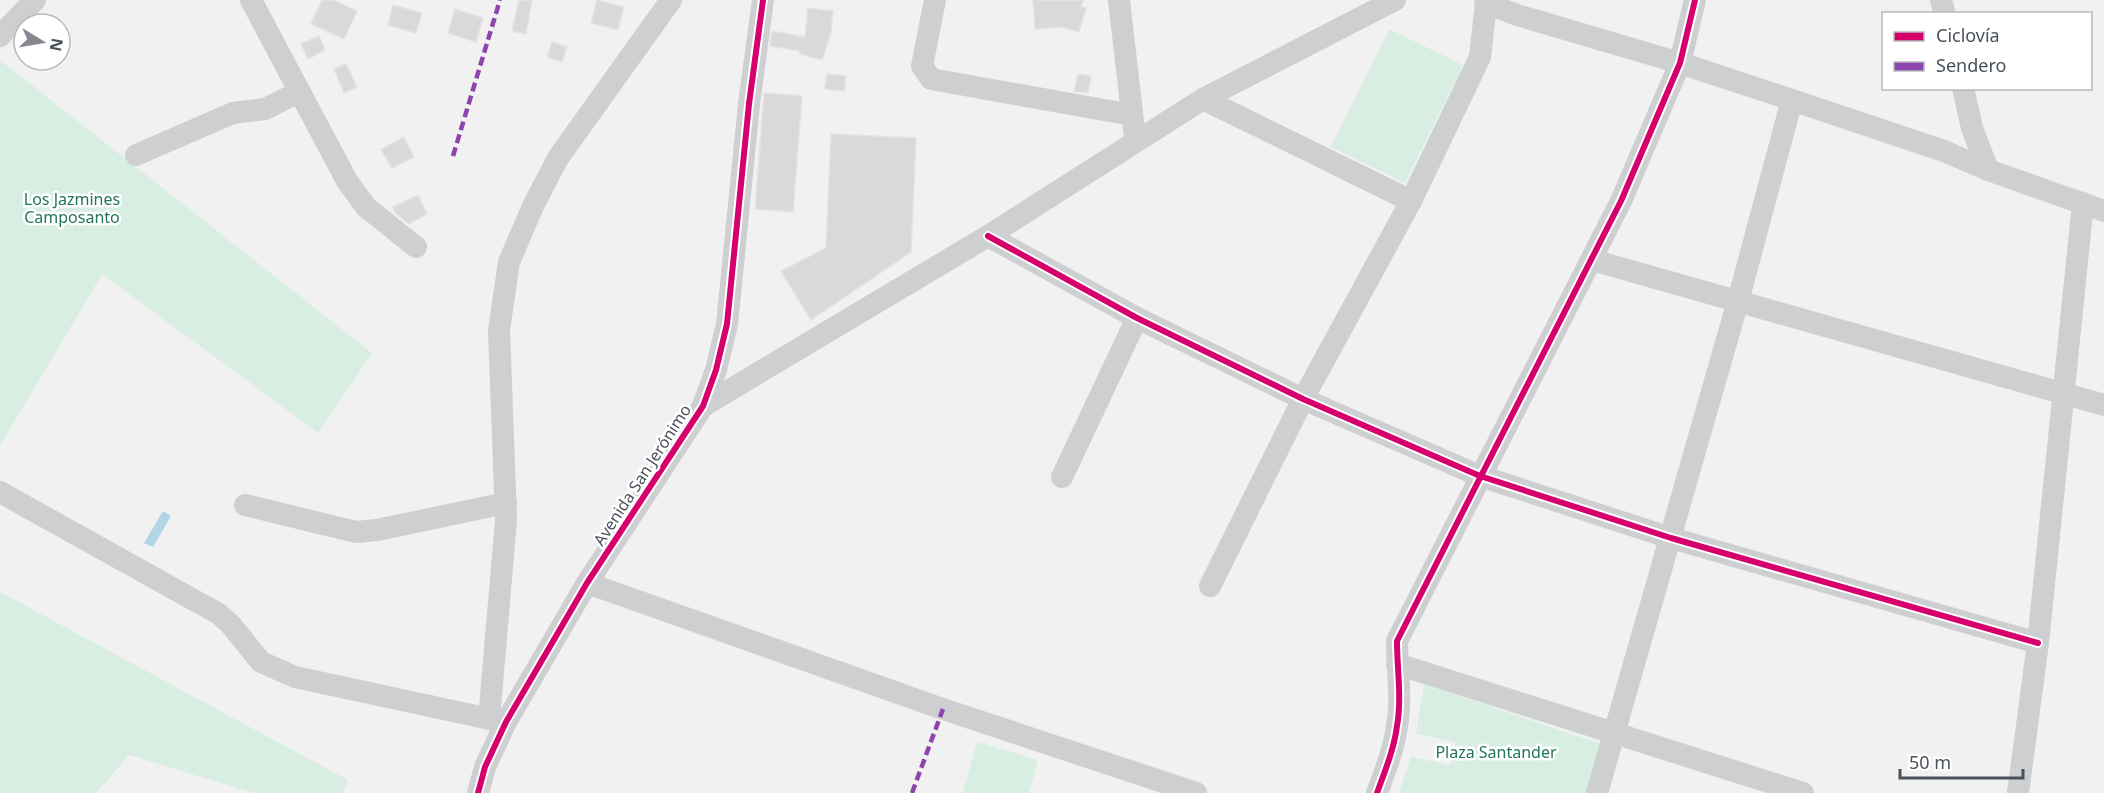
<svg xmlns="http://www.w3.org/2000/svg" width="2104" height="793" viewBox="0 0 2104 793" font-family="'Noto Sans',sans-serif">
<rect width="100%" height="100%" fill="#f1f1f1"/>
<g fill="#d8eee3">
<polygon points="1389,29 1463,65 1405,183 1331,147"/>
<polygon points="0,60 372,353 318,433 102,274 0,446"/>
<polygon points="0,592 348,780 343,793 254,793 129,755 96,793 0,793"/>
<polygon points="1424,684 1601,744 1586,793 1399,793 1411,757 1450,765 1456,742 1416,734"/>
<polygon points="977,742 1038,760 1029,793 963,793"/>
</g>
<polygon fill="#b1d4e7" points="163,511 171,516 153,547 144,543"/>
<g fill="#d9d9db" stroke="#e3e3e4" stroke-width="1.5">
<polygon points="322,0 333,0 357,11 344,39 311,24"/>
<polygon points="519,0 532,0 526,34 512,31"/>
<polygon points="597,0 624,7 618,30 591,23"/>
<polygon points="1033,0 1083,0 1081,7 1086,8 1079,32 1062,27 1035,29"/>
<polygon points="393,5 422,13 416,33 388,25"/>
<polygon points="808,8 833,11 831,33 822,60 799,54 800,51 770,46 772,31 805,37"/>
<polygon points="455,9 483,18 476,42 448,33"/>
<polygon points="319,36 325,50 308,59 301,44"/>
<polygon points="552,42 567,47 562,62 547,57"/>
<polygon points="346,64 357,87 344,93 334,69"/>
<polygon points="827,74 846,76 844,91 825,89"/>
<polygon points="1078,74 1091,76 1088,93 1074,91"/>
<polygon points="764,93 802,96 793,212 755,209"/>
<polygon points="831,134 916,138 911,252 811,320 781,271 826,248"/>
<polygon points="404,137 414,157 392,168 381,149"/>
<polygon points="418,195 427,214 409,224 395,213 393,207"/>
</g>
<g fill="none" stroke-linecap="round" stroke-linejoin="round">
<g stroke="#cdcfd1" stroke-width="22">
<polyline points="251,0 347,181 366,207 416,247"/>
<polyline points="935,0 922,66 931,79 1132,115"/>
<polyline points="1119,0 1134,130"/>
<polyline points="1485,0 1486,3 1517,15 1680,63 1792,100 1944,151 1988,170 2104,211"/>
<polyline points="1941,0 1945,14"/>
<polyline points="0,36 35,0"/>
<polyline points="1963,88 1972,128 1988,170"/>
<polyline points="1203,99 1411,201"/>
<polyline points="136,155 233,113 265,109 299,92"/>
<polyline points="988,236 1137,318 1303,399 1480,476 1671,538 2038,643"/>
<polyline points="1592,260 2104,405"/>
<polyline points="703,406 988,236 1203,99 1395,0"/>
<polyline points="1062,477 1137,318"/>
<polyline points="0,492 219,614 231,625 261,662 295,677 504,722"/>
<polyline points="245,505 356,532 377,530 506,503"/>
<polyline points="587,583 943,709 1196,793"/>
<polyline points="1210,586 1303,399 1411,201 1480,57 1486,3"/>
<polyline points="1397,664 1803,793"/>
<polyline points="489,719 506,520 499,330 509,262 533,206 558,158 671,0"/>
<polyline points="478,793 485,767 506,722 587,583 703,406 716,370 727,324 749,104 763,0"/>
<path d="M1377 793C1385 771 1394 749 1397 726 1402 698 1397 669 1397 641L1621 201 1680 63 1695 0"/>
<polyline points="1597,793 1738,301 1792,100"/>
<polyline points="2018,793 2038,643 2083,203"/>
</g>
<g stroke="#8e44ad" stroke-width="4.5" stroke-dasharray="9 4.5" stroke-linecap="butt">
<polyline points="453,156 500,0"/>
<polyline points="912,793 943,709"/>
</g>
<g stroke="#fff" stroke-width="10">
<g id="cycleway">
<polyline points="988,236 1137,318 1303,399 1480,476 1671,538 2038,643"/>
<polyline points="478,793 485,767 506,722 587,583 703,406 716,370 727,324 749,104 763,0"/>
<path d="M1377 793C1385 771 1394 749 1397 726 1402 698 1397 669 1397 641L1621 201 1680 63 1695 0"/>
</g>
</g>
<use href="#cycleway" stroke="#d6006c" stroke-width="6"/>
</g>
<g text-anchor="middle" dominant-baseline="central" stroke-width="5" stroke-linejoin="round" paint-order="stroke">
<g font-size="16" fill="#227657" stroke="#fff">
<text x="72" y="199">Los Jazmines<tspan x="72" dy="18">Camposanto</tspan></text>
<text x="1496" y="752">Plaza Santander</text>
</g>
<g font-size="16" fill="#4a515c" stroke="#fff">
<text transform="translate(642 475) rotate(-57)">Avenida San Jerónimo</text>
</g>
</g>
<rect x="1882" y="12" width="210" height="78" fill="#ffffff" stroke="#b7b9be" stroke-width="1.5"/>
<rect x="1894" y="32" width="30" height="9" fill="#d6006c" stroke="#b7b9be" stroke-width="1.5"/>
<text x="1936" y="42" font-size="18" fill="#4a515c">Ciclovía</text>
<rect x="1894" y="62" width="30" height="9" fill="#8e44ad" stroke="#b7b9be" stroke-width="1.5"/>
<text x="1936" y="72" font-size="18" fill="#4a515c">Sendero</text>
<g transform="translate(42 42) rotate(101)"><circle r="28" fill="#ffffff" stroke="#b7b9be" stroke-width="1.5"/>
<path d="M0-4.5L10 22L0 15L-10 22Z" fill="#848990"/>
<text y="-9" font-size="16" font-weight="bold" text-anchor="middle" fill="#4a515c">N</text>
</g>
<path d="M1900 769v9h123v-9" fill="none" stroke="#4a515c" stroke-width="3"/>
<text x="1909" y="769" font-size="18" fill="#4a515c" stroke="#ffffff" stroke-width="4.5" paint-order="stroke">50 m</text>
</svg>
